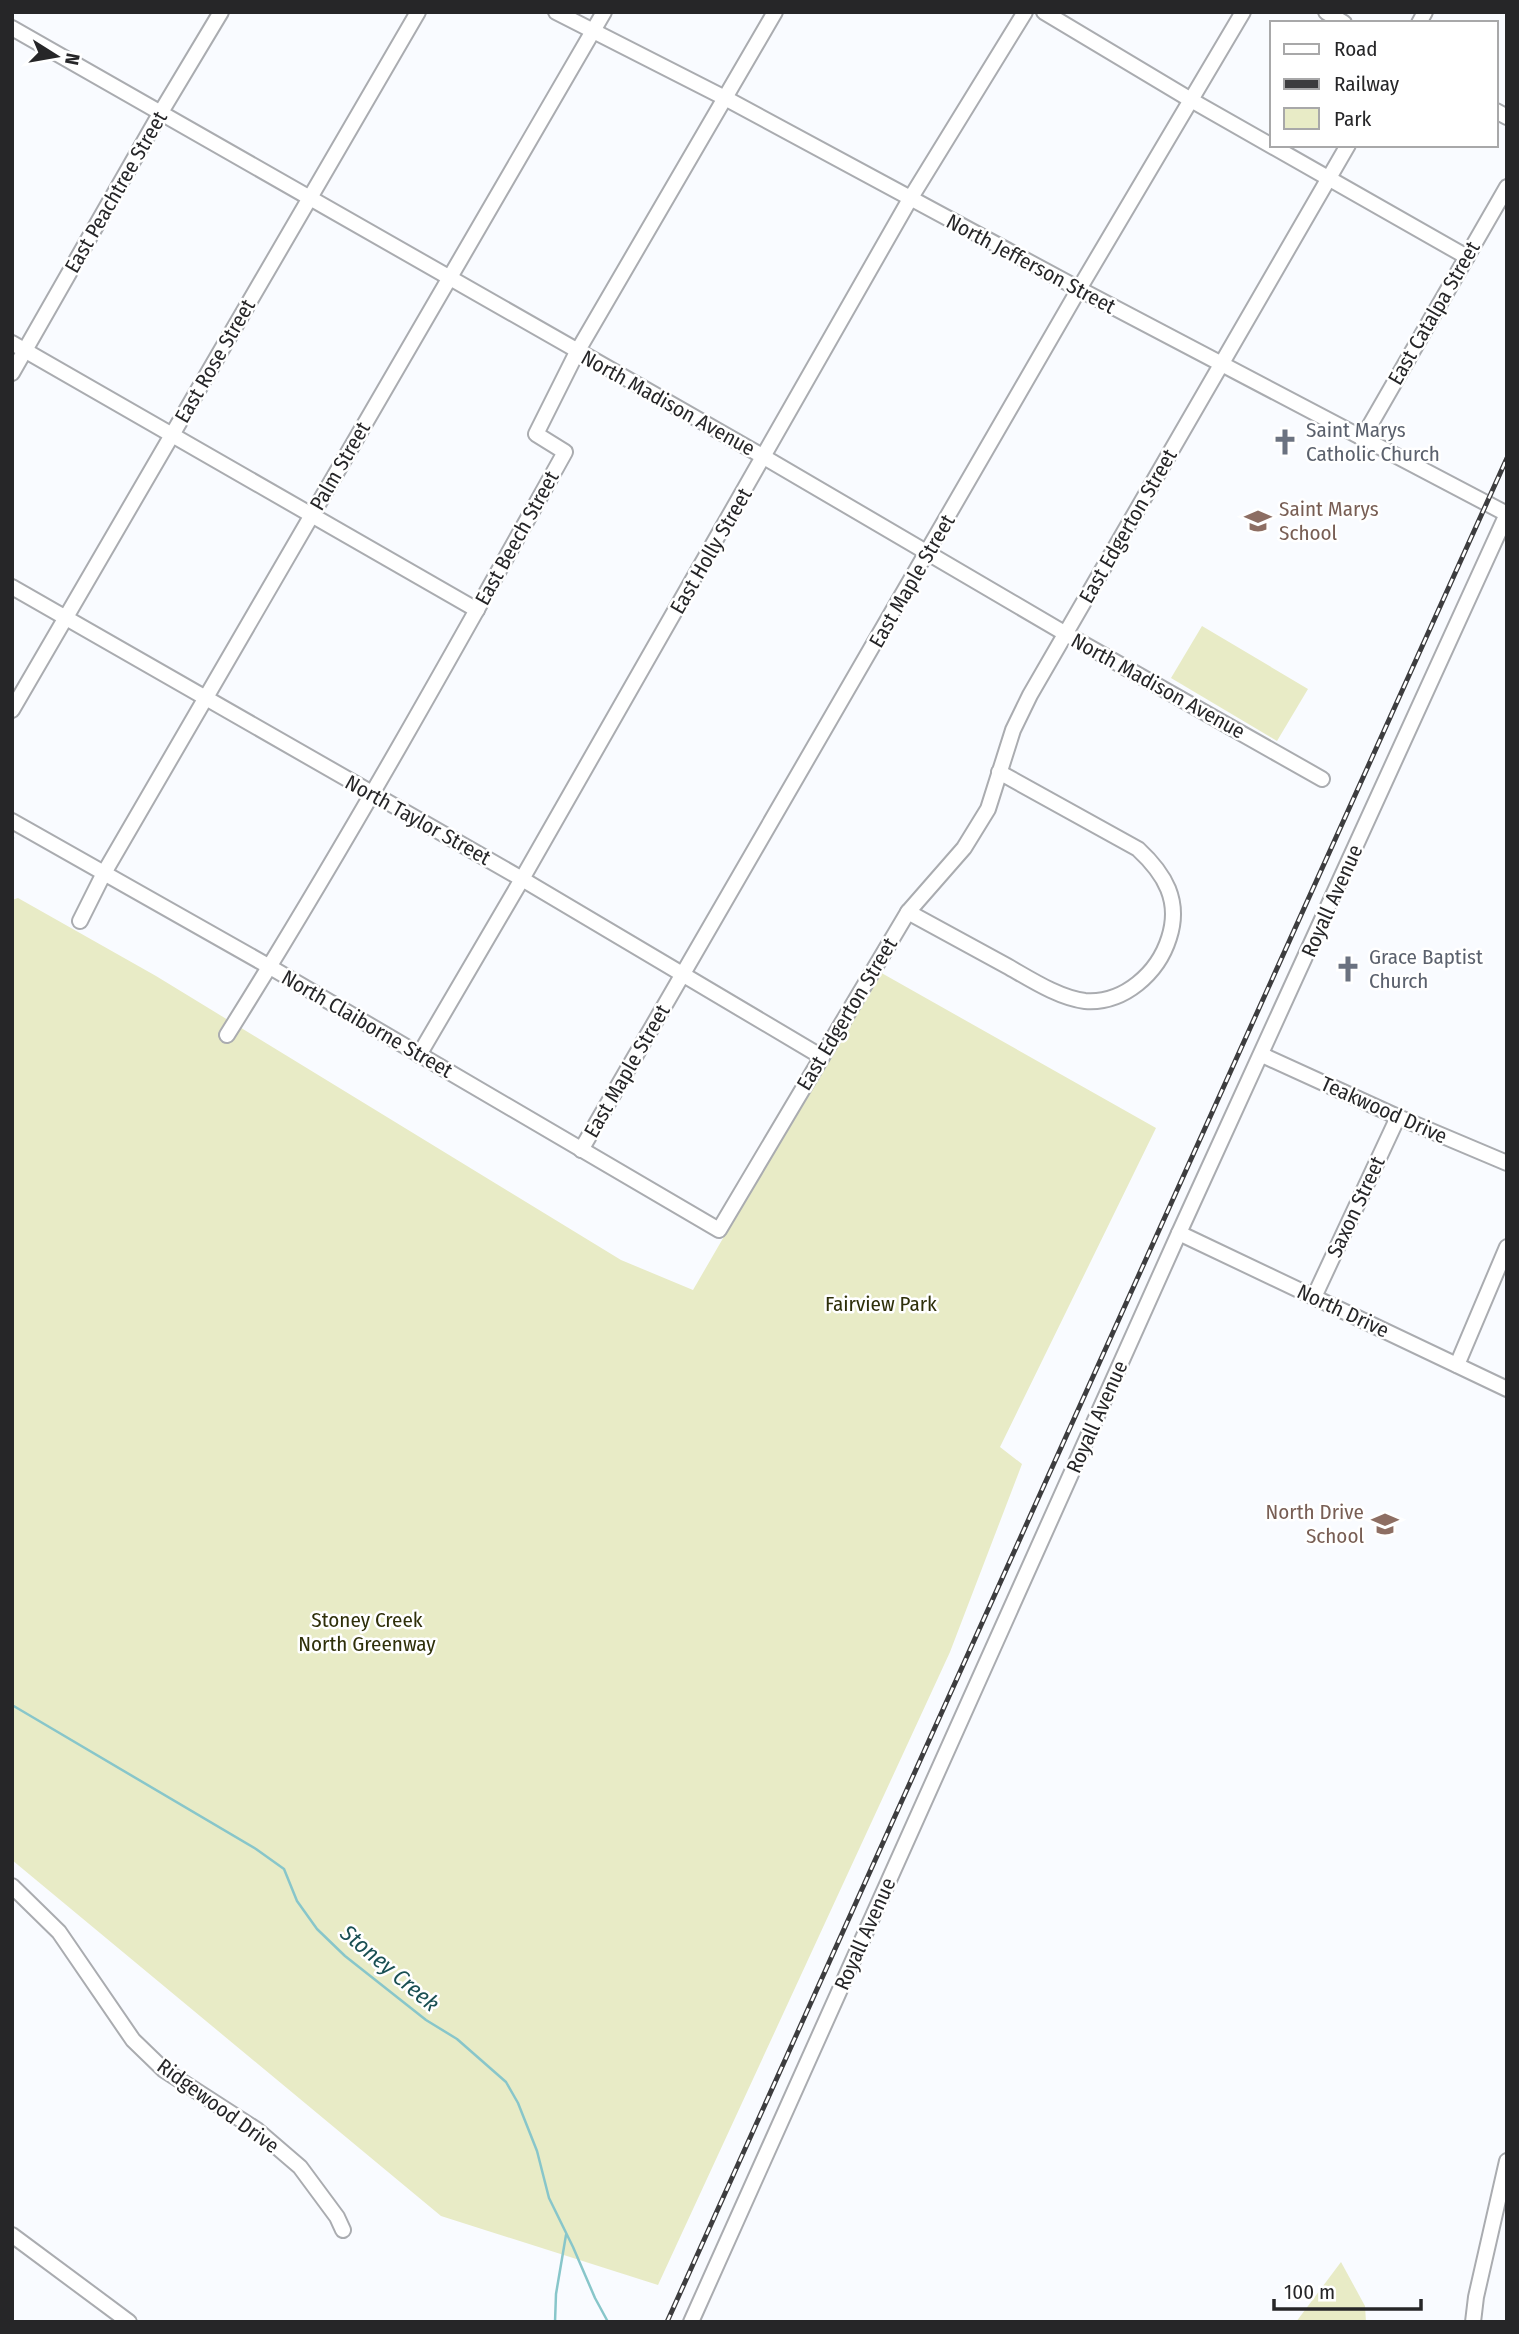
<svg xmlns="http://www.w3.org/2000/svg" width="1519" height="2334" viewBox="0 0 1519 2334" font-family="'Fira Sans Condensed',sans-serif">
<rect width="100%" height="100%" fill="#f9fbff"/>
<g fill="#e8ebc6">
<polygon points="1202,626 1308,689 1277,741 1171,678"/>
<polygon points="18,898 156,976 621,1260 693,1290 878,971 1156,1128 1000,1447 1022,1464 950,1652 658,2285 441,2216 12,1860 12,900"/>
<polygon points="1341,2262 1365,2306 1366,2322 1296,2322"/>
</g>
<g fill="none" stroke-linecap="round" stroke-linejoin="round">
<g stroke="#88c6ca" stroke-width="2.5">
<polyline points="12,839 13,838"/>
<polyline points="12,1705 256,1849 284,1869 297,1901 317,1929 345,1956 426,2020 457,2039 506,2082 518,2103 537,2151 549,2198 573,2247 595,2298 608,2322"/>
<polyline points="555,2322 556,2294 566,2235"/>
</g>
<g stroke="#aaacb0" stroke-width="18">
<g id="minor">
<polyline points="556,12 725,98 1079,289 1507,514"/>
<polyline points="1044,12 1191,100 1467,257"/>
<polyline points="1326,12 1344,23"/>
<polyline points="1419,23 1425,12"/>
<polyline points="12,28 764,457 1066,634 1322,779"/>
<polyline points="1496,111 1507,117"/>
<polyline points="12,343 477,610"/>
<polyline points="12,373 161,112 221,12"/>
<polyline points="1362,439 1507,187"/>
<polyline points="12,587 522,879 822,1057"/>
<polyline points="12,710 418,12"/>
<polyline points="12,821 270,967 719,1230 908,912 964,848 988,809 1013,730 1030,695 1348,145"/>
<path d="M908 912C941 930 974 948 1007 966 1030 979 1059 998 1085 1001 1124 1004 1158 973 1169 938 1181 901 1165 874 1138 849L999 772"/>
<polyline points="80,921 104,873 604,12"/>
<path d="M227 1035C346 845 456 648 565 452L536 434 577 352 775 12"/>
<polyline points="419,1055 522,879 910,199 1025,12"/>
<polyline points="1262,1055 1398,1117 1507,1163"/>
<polyline points="581,1150 1079,289 1243,12"/>
<polyline points="1179,1233 1507,1389"/>
<polyline points="1314,1297 1398,1117"/>
<polyline points="1457,1365 1507,1247"/>
<polyline points="12,1886 59,1932 133,2040 164,2070 257,2130 300,2167 337,2217 343,2230"/>
<polyline points="12,2235 129,2322"/>
<polyline points="691,2322 1179,1233 1507,514"/>
<polyline points="1473,2322 1476,2297 1507,2161"/>
</g>
</g>
<use href="#minor" stroke="#fff" stroke-width="14"/>
<g stroke="#3d3d3f" stroke-width="5">
<polyline id="rail" points="667,2322 1507,458"/>
</g>
<use href="#rail" stroke="#fff" stroke-width="2.5" stroke-dasharray="8" stroke-linecap="butt"/>
</g>
<defs>
<g id="church-bare" transform="scale(2.1)"><path d="M-1.2-6h2.4v3.5h3.3v2.4h-3.3V6h-2.4V-.1h-3.3v-2.4h3.3Z" fill="#6b7280" stroke="#fff" stroke-width="2.5" paint-order="stroke"/></g>
<g id="school-bare" transform="scale(2.1)"><path d="M0-5L7-2L0 1L-7-2ZM-4 1L0 2.5L4 1V4Q0 6-4 4Z" fill="#8d6e63" stroke="#fff" stroke-width="2.5" paint-order="stroke"/></g>
</defs>
<g fill-rule="evenodd">
<use href="#church-bare" x="1285" y="442"/>
<use href="#school-bare" x="1258" y="521"/>
<use href="#church-bare" x="1348" y="969"/>
<use href="#school-bare" x="1385" y="1524"/>
</g>
<g text-anchor="middle" dominant-baseline="central" stroke-width="5" stroke-linejoin="round" paint-order="stroke">
<g font-size="21" fill="#262628" stroke="#fff">
<text transform="translate(116 192) rotate(-60)">East Peachtree Street</text>
<text transform="translate(1031 264) rotate(28)">North Jefferson Street</text>
<text transform="translate(1434 313) rotate(-60)">East Catalpa Street</text>
<text transform="translate(215 361) rotate(-60)">East Rose Street</text>
<text transform="translate(668 403) rotate(29)">North Madison Avenue</text>
<text transform="translate(340 466) rotate(-60)">Palm Street</text>
<text transform="translate(1128 526) rotate(-60)">East Edgerton Street</text>
<text transform="translate(517 538) rotate(-61)">East Beech Street</text>
<text transform="translate(711 551) rotate(-60)">East Holly Street</text>
<text transform="translate(912 581) rotate(-60)">East Maple Street</text>
<text transform="translate(1158 686) rotate(29)">North Madison Avenue</text>
<text transform="translate(418 820) rotate(29)">North Taylor Street</text>
<text transform="translate(1332 901) rotate(-66)">Royall Avenue</text>
<text transform="translate(847 1014) rotate(-59)">East Edgerton Street</text>
<text transform="translate(367 1024) rotate(30)">North Claiborne Street</text>
<text transform="translate(627 1071) rotate(-60)">East Maple Street</text>
<text transform="translate(1384 1110) rotate(24)">Teakwood Drive</text>
<text transform="translate(1356 1207) rotate(-65)">Saxon Street</text>
<text transform="translate(1343 1311) rotate(25)">North Drive</text>
<text transform="translate(1097 1417) rotate(-66)">Royall Avenue</text>
<text transform="translate(865 1934) rotate(-66)">Royall Avenue</text>
<text transform="translate(218 2106) rotate(36)">Ridgewood Drive</text>
</g>
<g font-size="21" fill="#5b616d" stroke="#fff" text-anchor="start">
<text x="1306" y="430">Saint Marys<tspan x="1306" dy="24">Catholic Church</tspan></text>
<text x="1369" y="957">Grace Baptist<tspan x="1369" dy="24">Church</tspan></text>
</g>
<g font-size="21" fill="#785e54" stroke="#fff" text-anchor="start">
<text x="1279" y="509">Saint Marys<tspan x="1279" dy="24">School</tspan></text>
<text x="1364" y="1512" text-anchor="end">North Drive<tspan x="1364" dy="24">School</tspan></text>
</g>
<g font-size="21" fill="#2e2f09" stroke="#fff">
<text x="881" y="1304">Fairview Park</text>
<text x="367" y="1620">Stoney Creek<tspan x="367" dy="24">North Greenway</tspan></text>
</g>
<g font-size="23" font-style="italic" fill="#194f53" stroke="#fff">
<text transform="translate(390 1968) rotate(40)">Stoney Creek</text>
</g>
</g>
<rect width="1519" height="2334" fill="none" stroke="#262628" stroke-width="28"/>
<rect x="1270" y="21" width="228" height="126" fill="#ffffff" stroke="#a8a8a9" stroke-width="2"/>
<rect x="1284" y="44" width="35" height="10" fill="#ffffff" stroke="#a8a8a9" stroke-width="2"/>
<text x="1334" y="56" font-size="21" fill="#262628">Road</text>
<rect x="1284" y="79" width="35" height="10" fill="#3d3d3f" stroke="#a8a8a9" stroke-width="2"/>
<text x="1334" y="91" font-size="21" fill="#262628">Railway</text>
<rect x="1284" y="108" width="35" height="21" fill="#e8ebc6" stroke="#a8a8a9" stroke-width="2"/>
<text x="1334" y="126" font-size="21" fill="#262628">Park</text>
<g transform="translate(56 56) rotate(101)" stroke="#ffffff" stroke-width="5" paint-order="stroke">
<path d="M0-5L12 26L0 18L-12 26Z" fill="#262628"/>
<text y="-10" font-size="19" font-weight="bold" text-anchor="middle" fill="#262628">N</text>
</g>
<path d="M1274 2299v10h147v-10" fill="none" stroke="#262628" stroke-width="3.5"/>
<text x="1284" y="2299" font-size="21" fill="#262628" stroke="#ffffff" stroke-width="5" paint-order="stroke">100 m</text>
</svg>
